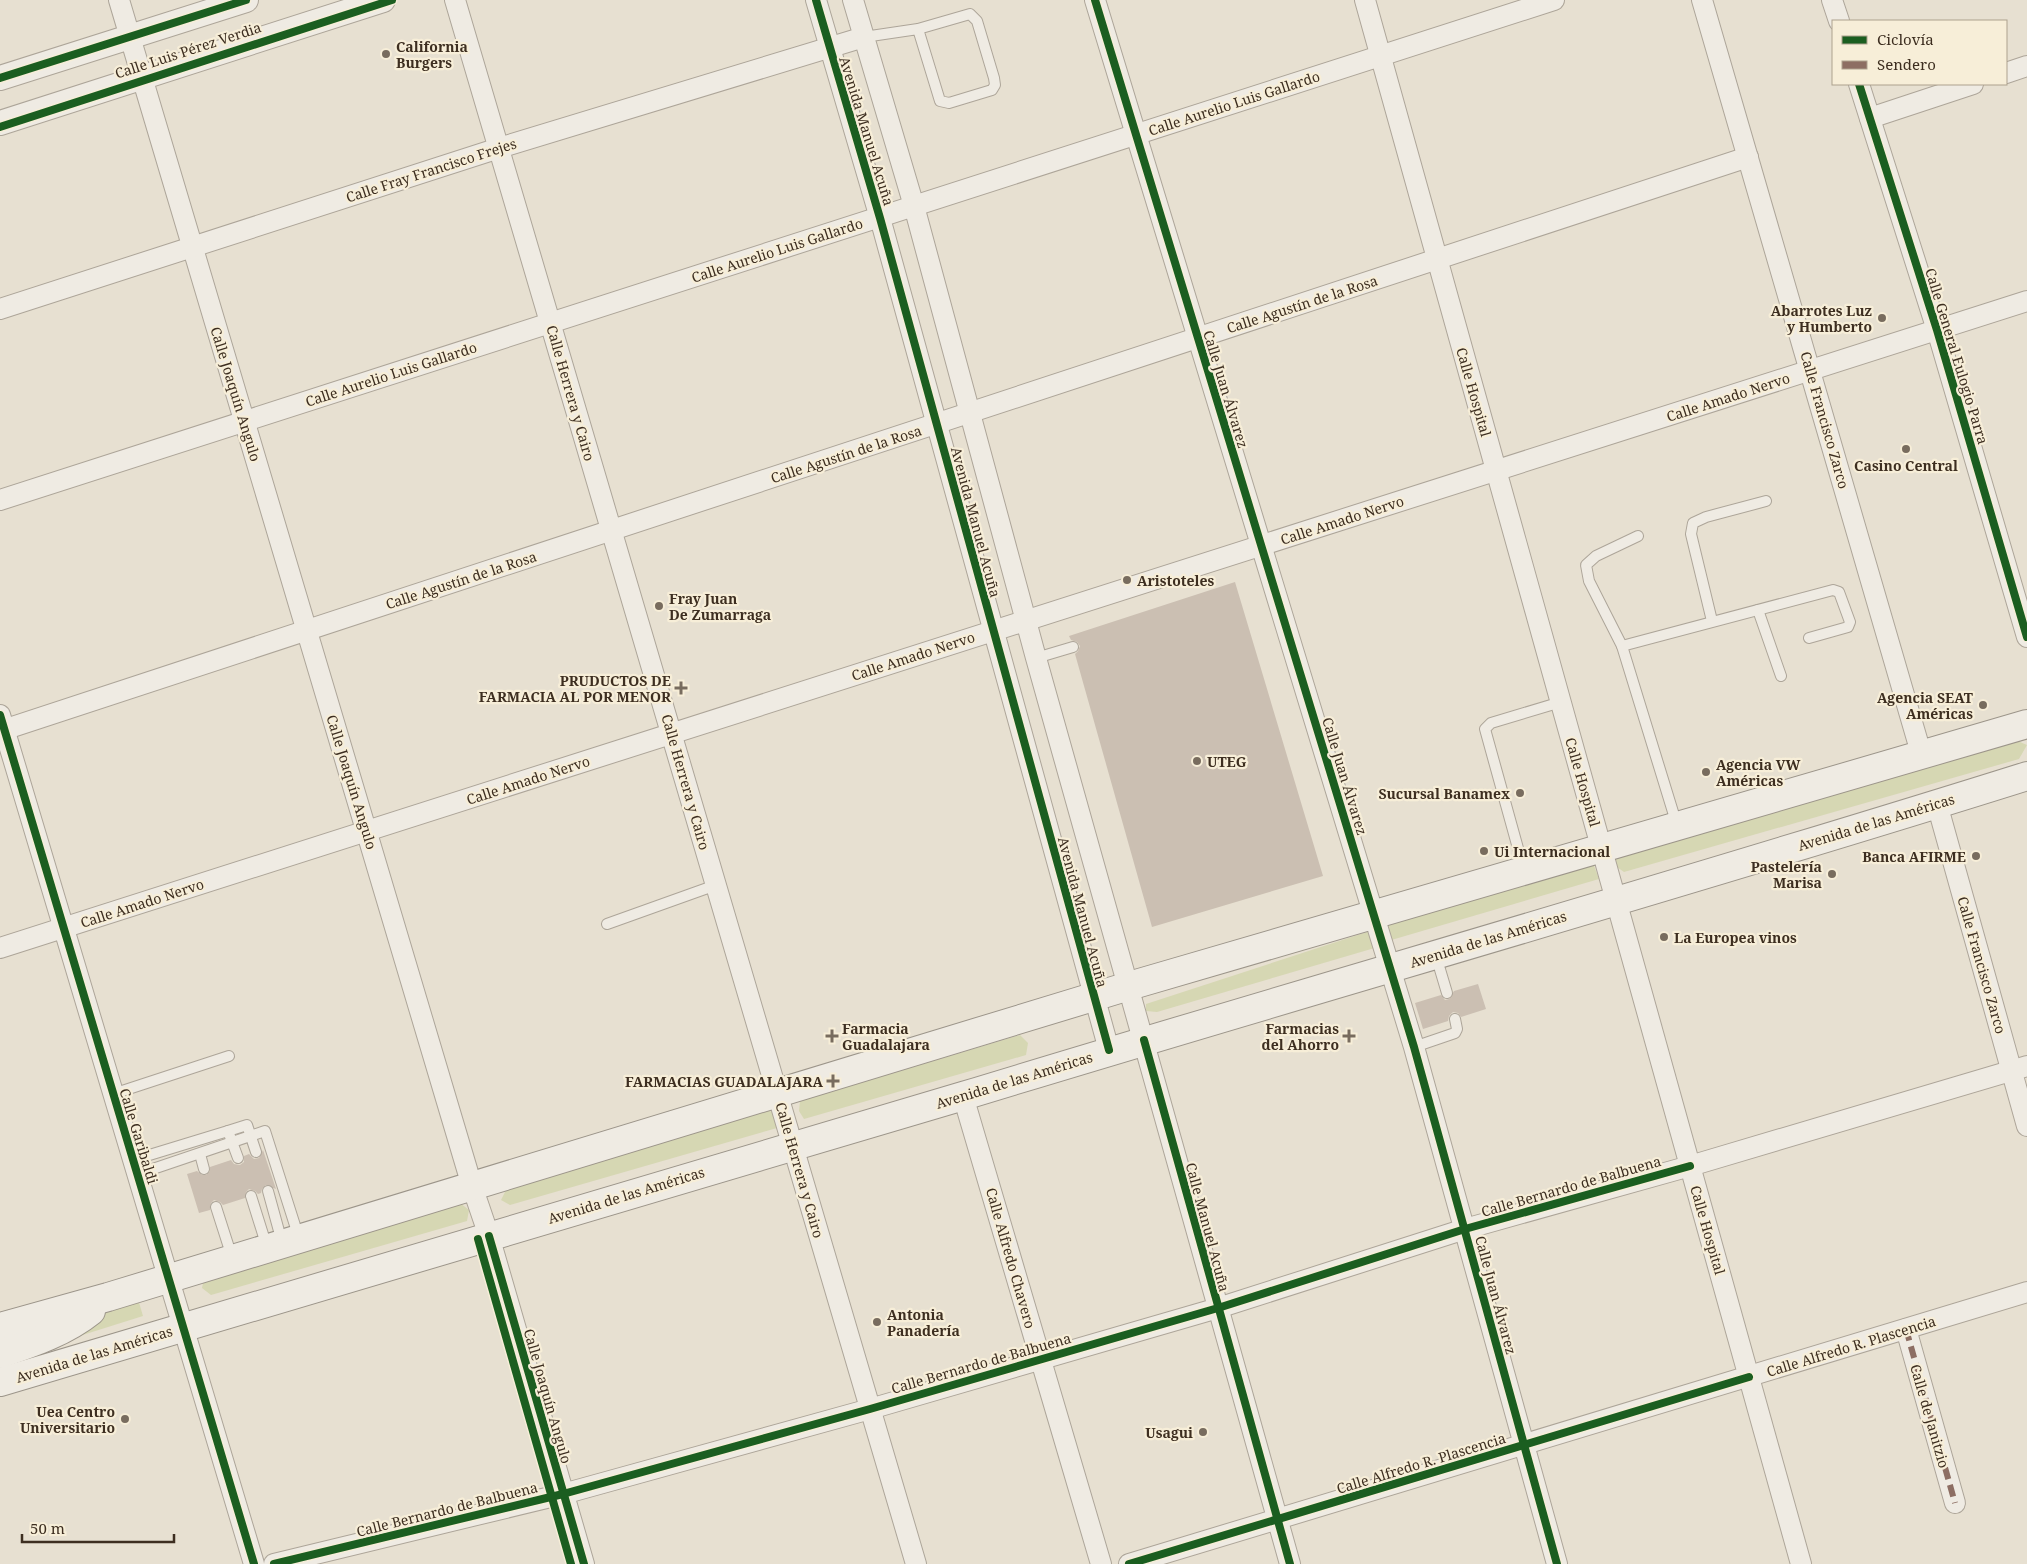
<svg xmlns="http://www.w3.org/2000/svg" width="2027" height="1564" viewBox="0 0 2027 1564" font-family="'Noto Serif',serif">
<rect width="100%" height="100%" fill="#e7e0d1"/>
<g fill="#d6d7b3">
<polygon points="2013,739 2027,745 2019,759 1624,872 1614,865 1618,854"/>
<polygon points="1593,863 1599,879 1388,941 1384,923"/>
<polygon points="1370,931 1378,947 1157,1012 1146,1011 1146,1004"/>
<polygon points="1020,1035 1028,1043 1026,1055 804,1119 799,1111 800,1101"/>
<polygon points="769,1110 779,1118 777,1128 510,1205 501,1200 507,1188"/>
<polygon points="460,1203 469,1210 467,1221 211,1295 202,1288 204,1278"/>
<polygon points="138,1299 143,1316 0,1361 90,1316"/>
</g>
<g fill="#cbbfb2">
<polygon points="1235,582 1323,876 1152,927 1075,654 1078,651 1080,646 1077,642 1071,640 1069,636"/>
<polygon points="1478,984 1486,1009 1461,1017 1458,1013 1453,1012 1449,1016 1448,1021 1423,1029 1415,1003 1441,995 1445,1000 1449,999 1454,991"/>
<polygon points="263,1150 276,1189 266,1185 262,1189 261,1193 258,1194 255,1191 249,1189 246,1192 245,1198 223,1205 220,1202 214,1200 211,1203 210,1210 199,1213 187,1174 197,1171 202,1175 206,1175 210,1171 210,1167 231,1160 234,1164 240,1165 244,1162 244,1156 249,1154 254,1159 259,1158"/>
</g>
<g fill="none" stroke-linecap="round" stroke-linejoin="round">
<g stroke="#ada599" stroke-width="12">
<g id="service">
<polyline points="864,37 918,29 970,14 977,21 994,78 995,85 992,90 949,103 940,101 918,29"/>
<polyline points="1758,610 1781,676"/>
<polyline points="1712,621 1691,534 1693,523 1706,517 1766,501"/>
<polyline points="1622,646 1589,581 1586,565 1596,556 1638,536"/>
<polyline points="1036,658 1073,647"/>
<polyline points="1677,825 1622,646 1833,590 1839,592 1850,622 1848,627 1809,638"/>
<polyline points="1524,870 1485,729 1491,723 1561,702"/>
<polyline points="607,924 716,885"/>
<polyline points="1436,956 1447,993"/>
<polyline points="1414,1047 1455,1033 1457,1029 1455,1019"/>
<polyline points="113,1094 229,1056"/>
<polyline points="228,1131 247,1125 256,1152"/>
<polyline points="200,1154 204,1169"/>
<polyline points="133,1160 228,1131 238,1158"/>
<polyline points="138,1174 265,1131 299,1238"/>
<polyline points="268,1191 282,1242"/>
<polyline points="251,1196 267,1247"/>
<polyline points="216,1207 232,1257"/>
</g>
</g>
<g stroke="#ada599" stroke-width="22">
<g id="minor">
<polyline points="119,0 472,1186 489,1236 584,1564"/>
<polyline points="455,0 916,1564"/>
<polyline points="816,0 880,218 1109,1050"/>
<polyline points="853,0 914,206 1036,658 1290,1564"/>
<polyline points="1095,0 1414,1047 1557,1564"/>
<polyline points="1365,0 1801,1564"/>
<polyline points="1702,0 1921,753"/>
<polyline points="1832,0 1839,21"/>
<polyline points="2006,73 2027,66"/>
<polyline points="1859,84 1937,330 2027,637"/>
<polyline points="1870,118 1973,84"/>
<polyline points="0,309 499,148 864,37"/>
<polyline points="0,500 1554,0"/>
<polyline points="0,715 254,1564"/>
<polyline points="0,731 1748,157"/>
<polyline points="1937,804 2027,1126"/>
<polyline points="0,948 2027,301"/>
<polyline points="963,1096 1101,1564"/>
<polyline points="1906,1329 1955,1503"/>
<polyline points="274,1564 563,1494 870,1409 1218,1308 1465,1229 1690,1166 2027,1066"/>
<polyline points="1129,1564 2027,1292"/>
</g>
</g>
<g stroke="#ada599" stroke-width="26">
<g id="tertiary">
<polyline points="0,78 246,0"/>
<polyline points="0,123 383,0"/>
</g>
</g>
<g stroke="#9c958a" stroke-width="30">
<g id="secondary">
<polyline points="0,1327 108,1297 1129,986 2027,724"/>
<path d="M0 1354C32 1343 65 1332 91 1311"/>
<path d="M0 1382 963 1096C1317 988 1674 887 2027 776"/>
</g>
</g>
<use href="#service" stroke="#efebe3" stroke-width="10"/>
<use href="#minor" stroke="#efebe3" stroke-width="20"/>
<use href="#tertiary" stroke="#efebe3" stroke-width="24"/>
<use href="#secondary" stroke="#efebe3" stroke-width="28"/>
<polyline stroke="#8d6e63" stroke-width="6" stroke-dasharray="12 6" stroke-linecap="butt" points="1906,1329 1955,1503"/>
<g stroke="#f7eed8" stroke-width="11">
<g id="cycleway">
<polyline points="816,0 880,218 1109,1050"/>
<polyline points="1095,0 1414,1047 1557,1564"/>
<polyline points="0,78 246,0"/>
<polyline points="1859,84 1937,330 2027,637"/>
<polyline points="0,127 392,0"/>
<polyline points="0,715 254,1564"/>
<polyline points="1144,1040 1290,1564"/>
<polyline points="489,1236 584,1564"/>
<polyline points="478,1239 571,1564"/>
<polyline points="274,1564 563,1494 870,1409 1218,1308 1465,1229 1690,1166"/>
<polyline points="1129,1564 1749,1377"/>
</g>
</g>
<use href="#cycleway" stroke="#1b5e20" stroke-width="8"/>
</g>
<g fill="#786c5e" stroke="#f7eed8" stroke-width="2">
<circle cx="386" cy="54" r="5"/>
<circle cx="1882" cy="318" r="5"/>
<circle cx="1906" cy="449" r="5"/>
<circle cx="1127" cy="580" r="5"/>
<circle cx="659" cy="606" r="5"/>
<path d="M678.5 680.5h5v5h5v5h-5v5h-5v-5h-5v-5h5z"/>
<circle cx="1983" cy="705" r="5"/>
<circle cx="1197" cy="761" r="5"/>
<circle cx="1706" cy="772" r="5"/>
<circle cx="1520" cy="793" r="5"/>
<circle cx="1484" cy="851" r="5"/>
<circle cx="1976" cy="856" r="5"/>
<circle cx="1832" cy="874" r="5"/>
<circle cx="1664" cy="937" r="5"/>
<path d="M829.5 1028.5h5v5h5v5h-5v5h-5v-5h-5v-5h5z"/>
<path d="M1346.5 1028.5h5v5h5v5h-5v5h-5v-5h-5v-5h5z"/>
<path d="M830.5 1073.5h5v5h5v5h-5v5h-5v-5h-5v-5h5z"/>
<circle cx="877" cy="1322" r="5"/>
<circle cx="125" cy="1419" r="5"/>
<circle cx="1203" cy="1432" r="5"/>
</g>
<g text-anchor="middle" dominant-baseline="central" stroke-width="4.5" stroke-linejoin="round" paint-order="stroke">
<g font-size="14" font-weight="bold" fill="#3d2e20" stroke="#f7eed8" text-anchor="end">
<text x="396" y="46" text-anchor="start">California<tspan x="396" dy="16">Burgers</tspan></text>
<text x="1872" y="310">Abarrotes Luz<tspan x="1872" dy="16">y Humberto</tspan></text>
<text x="1906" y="465" text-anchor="middle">Casino Central</text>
<text x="1137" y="580" text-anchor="start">Aristoteles</text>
<text x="669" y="598" text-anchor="start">Fray Juan<tspan x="669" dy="16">De Zumarraga</tspan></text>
<text x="671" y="680">PRUDUCTOS DE<tspan x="671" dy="16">FARMACIA AL POR MENOR</tspan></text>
<text x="1973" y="697">Agencia SEAT<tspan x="1973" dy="16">Américas</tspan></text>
<text x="1207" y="761" text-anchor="start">UTEG</text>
<text x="1716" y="764" text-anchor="start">Agencia VW<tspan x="1716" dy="16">Américas</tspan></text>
<text x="1510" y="793">Sucursal Banamex</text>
<text x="1494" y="851" text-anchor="start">Ui Internacional</text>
<text x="1966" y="856">Banca AFIRME</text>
<text x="1822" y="866">Pastelería<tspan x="1822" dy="16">Marisa</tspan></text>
<text x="1674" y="937" text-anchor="start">La Europea vinos</text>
<text x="842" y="1028" text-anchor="start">Farmacia<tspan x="842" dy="16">Guadalajara</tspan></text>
<text x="1339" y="1028">Farmacias<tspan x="1339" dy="16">del Ahorro</tspan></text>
<text x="823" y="1081">FARMACIAS GUADALAJARA</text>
<text x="887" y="1314" text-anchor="start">Antonia<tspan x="887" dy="16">Panadería</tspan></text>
<text x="115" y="1411">Uea Centro<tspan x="115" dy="16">Universitario</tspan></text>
<text x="1193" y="1432">Usagui</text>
</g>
<g font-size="14" fill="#3d2e20" stroke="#f7eed8">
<text transform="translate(188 50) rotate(-18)">Calle Luis Pérez Verdia</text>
<text transform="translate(1234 103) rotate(-18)">Calle Aurelio Luis Gallardo</text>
<text transform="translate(867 131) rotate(73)">Avenida Manuel Acuña</text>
<text transform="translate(431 170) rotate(-18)">Calle Fray Francisco Frejes</text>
<text transform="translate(777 250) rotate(-18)">Calle Aurelio Luis Gallardo</text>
<text transform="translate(1302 304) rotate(-18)">Calle Agustín de la Rosa</text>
<text transform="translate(1957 356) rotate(73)">Calle General Eulogio Parra</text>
<text transform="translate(391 374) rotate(-18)">Calle Aurelio Luis Gallardo</text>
<text transform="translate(1226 389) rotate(73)">Calle Juan Álvarez</text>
<text transform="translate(1474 392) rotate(74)">Calle Hospital</text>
<text transform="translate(571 393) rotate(74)">Calle Herrera y Cairo</text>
<text transform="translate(236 394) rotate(73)">Calle Joaquín Angulo</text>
<text transform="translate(1728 397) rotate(-18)">Calle Amado Nervo</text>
<text transform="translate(1825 420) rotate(74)">Calle Francisco Zarco</text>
<text transform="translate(846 454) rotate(-18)">Calle Agustín de la Rosa</text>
<text transform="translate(1342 520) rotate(-18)">Calle Amado Nervo</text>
<text transform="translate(976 522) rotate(75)">Avenida Manuel Acuña</text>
<text transform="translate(461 580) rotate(-18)">Calle Agustín de la Rosa</text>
<text transform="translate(913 656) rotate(-18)">Calle Amado Nervo</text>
<text transform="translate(1345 776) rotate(73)">Calle Juan Álvarez</text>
<text transform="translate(528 780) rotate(-18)">Calle Amado Nervo</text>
<text transform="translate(352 782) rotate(73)">Calle Joaquín Angulo</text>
<text transform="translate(686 782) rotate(74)">Calle Herrera y Cairo</text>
<text transform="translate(1583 782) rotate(74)">Calle Hospital</text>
<text transform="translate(1876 822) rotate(-17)">Avenida de las Américas</text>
<text transform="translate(142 903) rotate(-18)">Calle Amado Nervo</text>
<text transform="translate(1083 912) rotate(75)">Avenida Manuel Acuña</text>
<text transform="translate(1488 939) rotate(-17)">Avenida de las Américas</text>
<text transform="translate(1982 965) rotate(74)">Calle Francisco Zarco</text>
<text transform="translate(1014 1080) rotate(-17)">Avenida de las Américas</text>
<text transform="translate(139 1136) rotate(73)">Calle Garibaldi</text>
<text transform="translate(800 1170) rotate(74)">Calle Herrera y Cairo</text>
<text transform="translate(1571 1186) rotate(-16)">Calle Bernardo de Balbuena</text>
<text transform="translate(626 1195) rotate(-17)">Avenida de las Américas</text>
<text transform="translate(1208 1227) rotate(75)">Calle Manuel Acuña</text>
<text transform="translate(1708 1230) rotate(74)">Calle Hospital</text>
<text transform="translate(1011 1258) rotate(74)">Calle Alfredo Chavero</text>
<text transform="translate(1496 1295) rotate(75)">Calle Juan Álvarez</text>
<text transform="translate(1851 1346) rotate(-17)">Calle Alfredo R. Plascencia</text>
<text transform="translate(94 1354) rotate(-17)">Avenida de las Américas</text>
<text transform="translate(981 1363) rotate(-16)">Calle Bernardo de Balbuena</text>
<text transform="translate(548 1396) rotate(74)">Calle Joaquín Angulo</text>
<text transform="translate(1930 1416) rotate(74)">Calle de Janitzio</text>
<text transform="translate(1421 1463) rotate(-17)">Calle Alfredo R. Plascencia</text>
<text transform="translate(447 1509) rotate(-14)">Calle Bernardo de Balbuena</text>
</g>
</g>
<rect x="1832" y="20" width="175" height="65" fill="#f7eed8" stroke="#ada18e"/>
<rect x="1842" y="36" width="25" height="8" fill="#1b5e20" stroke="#ada18e"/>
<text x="1877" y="45" font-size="15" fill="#3d2e20">Ciclovía</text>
<rect x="1842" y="61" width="25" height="8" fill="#8d6e63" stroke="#ada18e"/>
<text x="1877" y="70" font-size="15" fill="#3d2e20">Sendero</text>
<path d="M22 1534v8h152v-8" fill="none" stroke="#3d2e20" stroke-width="2.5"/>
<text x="30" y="1534" font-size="15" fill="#3d2e20" stroke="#f7eed8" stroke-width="4" paint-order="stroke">50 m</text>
</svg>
